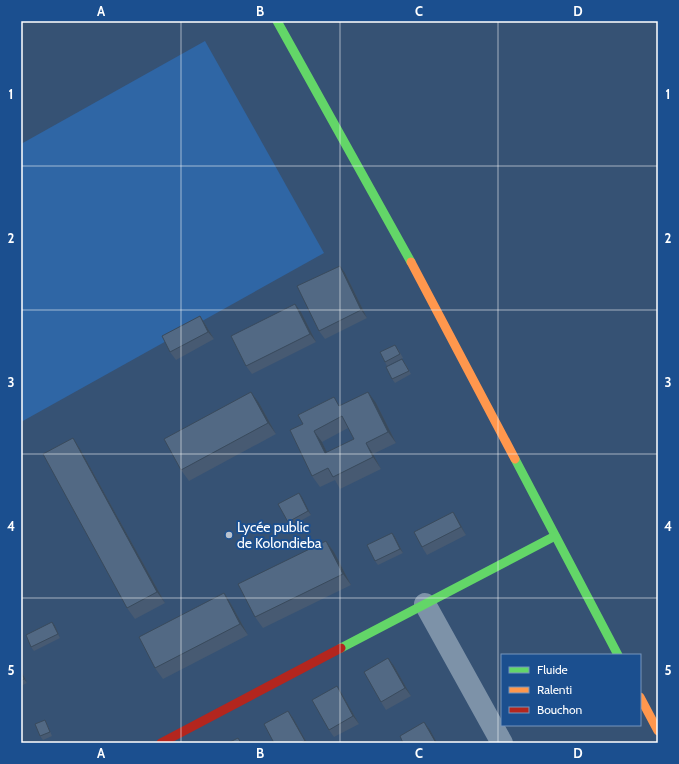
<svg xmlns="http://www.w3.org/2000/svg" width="679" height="764" viewBox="0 0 679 764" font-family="Cabin,sans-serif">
<rect width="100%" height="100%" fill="#365274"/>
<polygon fill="#2f66a5" points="205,41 324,253 21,422 21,144"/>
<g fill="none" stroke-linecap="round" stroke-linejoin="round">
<polyline stroke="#7d92a8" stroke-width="22" points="425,604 502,743"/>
<g stroke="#63d668" stroke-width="9">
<polyline points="277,21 411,262"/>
<polyline points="515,459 618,655"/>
<polyline points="341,648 555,536"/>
</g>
<g stroke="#ff974d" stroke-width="9">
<polyline points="411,262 515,459"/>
<polyline points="640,697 658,731"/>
</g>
<polyline stroke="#b3261e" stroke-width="9" points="161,743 341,648"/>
</g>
<g fill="#475a72" fill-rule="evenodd">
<polygon points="345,273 367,318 325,339 319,331"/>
<polygon points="301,312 316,342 252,374 246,366"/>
<polygon points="200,316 205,324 214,339 176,360 170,352"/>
<polygon points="398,349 403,358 387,366 385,362"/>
<polygon points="405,363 411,374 395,383 392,379"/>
<polygon points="259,403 276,434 189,481 181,470"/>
<path d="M376 403 396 443 373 454 381 469 340 489 335 480 320 487 312 476 290 430 340 406ZM348 428 354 439 327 453 322 442Z"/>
<polygon points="73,438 80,449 165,603 135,619 127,608"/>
<polygon points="299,493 311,515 291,526 288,522"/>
<polygon points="453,512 458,520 466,535 427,555 422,547"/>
<polygon points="395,537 403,553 378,565 375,561"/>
<polygon points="326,541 334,552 351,585 263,628 255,617"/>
<polygon points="224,593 231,604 248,635 163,679 155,668"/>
<polygon points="55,626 60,638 34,651 31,647"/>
<polygon points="394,666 411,696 386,710 381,702"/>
<polygon points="21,670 27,683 21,686"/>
<polygon points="337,686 342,694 359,724 334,737 329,730"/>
<polygon points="288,711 293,718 307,743 274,743"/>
<polygon points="45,720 47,724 52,736 43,740 40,736"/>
</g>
<g fill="#394a5c">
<polygon points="340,266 345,273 367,318 361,310"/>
<polygon points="295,304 301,312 316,342 310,334"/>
<polygon points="200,316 205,324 214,339 208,332"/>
<polygon points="251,392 259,403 276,434 268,423"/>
<polygon points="368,392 376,403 396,443 388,432"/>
<polygon points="314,431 322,442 333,465 325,453"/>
<polygon points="73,438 80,449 165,603 157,592"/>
<polygon points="366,443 373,454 381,469 373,457"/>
<polygon points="299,493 302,497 311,515 308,511"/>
<polygon points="453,512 458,520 466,535 461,527"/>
<polygon points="392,533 395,537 403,553 400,549"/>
<polygon points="326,541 334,552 351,585 343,574"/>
<polygon points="224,593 231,604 248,635 240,624"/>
<polygon points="52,622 55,626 60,638"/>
<polygon points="388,658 394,666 411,696 405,688"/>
<polygon points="21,670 27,683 24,679 21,672"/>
<polygon points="337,686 342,694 359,724 353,716"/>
<polygon points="288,711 293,718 307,743 305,741"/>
<polygon points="424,722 430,730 437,743 436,743"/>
</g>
<g fill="#526984" stroke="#394a5c" fill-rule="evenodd">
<polygon points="340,266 361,310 319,331 297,286"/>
<polygon points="295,304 310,334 246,366 231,336"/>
<polygon points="200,316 208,332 170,352 162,336"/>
<polygon points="395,345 400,354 385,362 380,352"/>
<polygon points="402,359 409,371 392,379 386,367"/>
<polygon points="251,392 268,423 181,470 164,439"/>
<path d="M368 392 388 432 366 443 373 457 333 477 328 468 312 476 290 430 303 424 298 415 334 397 339 406ZM342 416 354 439 325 453 314 431Z"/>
<polygon points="73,438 157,592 127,608 43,454"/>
<polygon points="299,493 308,511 288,522 278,504"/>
<polygon points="453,512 461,527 422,547 414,532"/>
<polygon points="392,533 400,549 375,561 367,545"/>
<polygon points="326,541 343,574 255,617 238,584"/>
<polygon points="224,593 240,624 155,668 139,637"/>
<polygon points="52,622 58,634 31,647 26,635"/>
<polygon points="388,658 405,688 381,702 364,672"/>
<polygon points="21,672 24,679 21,681"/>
<polygon points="337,686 353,716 329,730 312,700"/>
<polygon points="288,711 305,741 301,743 274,743 264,724"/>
<polygon points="45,720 50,732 40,736 35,724"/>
<polygon points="424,722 436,743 403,743 400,736"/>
<polygon points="238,738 241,743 228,743"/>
</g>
<path fill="none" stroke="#fff" stroke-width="1" stroke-opacity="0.55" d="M181 21V743M340 21V743M498 21V743M21 166H658M21 310H658M21 454H658M21 598H658"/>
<circle fill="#b9c2ce" stroke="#1b4f8f" stroke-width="1.5" cx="229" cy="535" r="4"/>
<g text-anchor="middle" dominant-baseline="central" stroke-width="4" stroke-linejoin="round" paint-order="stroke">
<g font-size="14" fill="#fff" stroke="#1b4f8f" text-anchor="start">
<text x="237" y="527">Lycée public<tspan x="237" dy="16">de Kolondieba</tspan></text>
</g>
</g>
<rect width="679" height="764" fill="none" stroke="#1b4f8f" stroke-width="44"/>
<rect x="501" y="654" width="140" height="72" fill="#1b4f8f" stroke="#7695bc"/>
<rect x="509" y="667" width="20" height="6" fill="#63d668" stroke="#7695bc"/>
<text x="537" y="674" font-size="12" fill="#ffffff">Fluide</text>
<rect x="509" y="687" width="20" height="6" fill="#ff974d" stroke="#7695bc"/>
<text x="537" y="694" font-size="12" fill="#ffffff">Ralenti</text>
<rect x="509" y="707" width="20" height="6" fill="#b3261e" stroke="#7695bc"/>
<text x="537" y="714" font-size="12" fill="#ffffff">Bouchon</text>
<rect x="22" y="22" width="635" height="720" fill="none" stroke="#fff" stroke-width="1.5"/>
<g font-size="13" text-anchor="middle" font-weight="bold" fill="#fff">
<text x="101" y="16">A</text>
<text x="260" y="16">B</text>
<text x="419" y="16">C</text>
<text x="578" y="16">D</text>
<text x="11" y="99">1</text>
<text x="668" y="99">1</text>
<text x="11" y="243">2</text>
<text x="668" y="243">2</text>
<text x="11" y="387">3</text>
<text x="668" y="387">3</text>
<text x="11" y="531">4</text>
<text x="668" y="531">4</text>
<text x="11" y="675">5</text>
<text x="668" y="675">5</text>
<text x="101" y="758">A</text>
<text x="260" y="758">B</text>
<text x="419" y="758">C</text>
<text x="578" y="758">D</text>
</g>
</svg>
